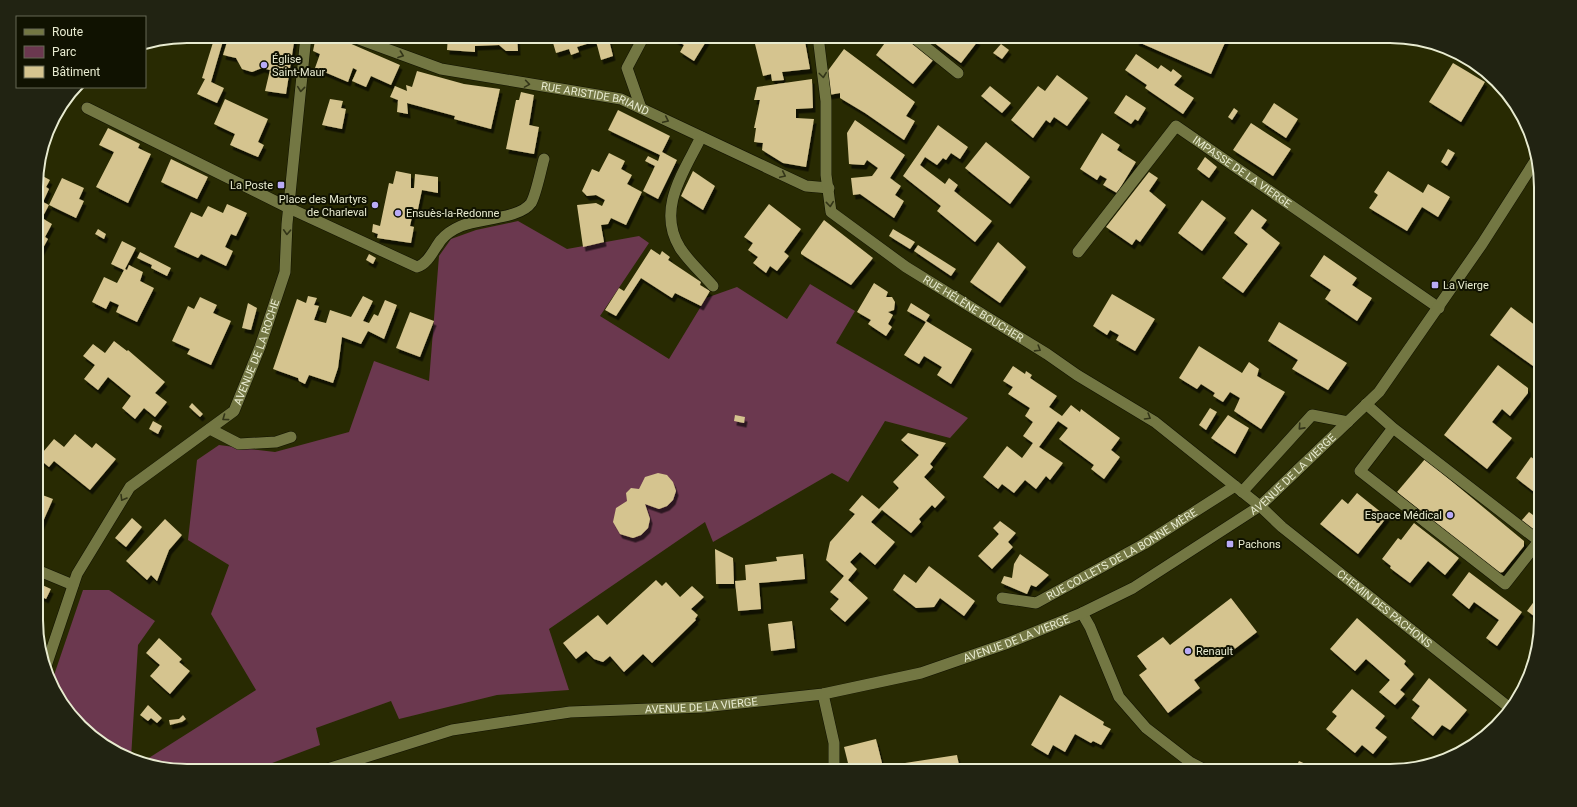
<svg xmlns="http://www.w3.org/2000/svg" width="1577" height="807" viewBox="0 0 1577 807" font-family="Roboto,sans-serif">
<defs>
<filter id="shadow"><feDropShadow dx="2.5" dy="4.5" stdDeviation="0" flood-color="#0009"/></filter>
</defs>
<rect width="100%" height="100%" fill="#282a02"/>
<g fill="#6b384f">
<polygon points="518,221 567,249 639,236 649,243 600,316 669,359 706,298 737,287 787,319 810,284 855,311 836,343 968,418 950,438 885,421 848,482 832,473 713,542 705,522 549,629 569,690 497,695 399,719 391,701 316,728 320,745 251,771 187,771 144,761 256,690 211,614 229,565 188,540 197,460 219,445 275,452 349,432 374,361 429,381 439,256 451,239 476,230"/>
<polygon points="83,590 109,590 155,621 138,645 131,758 121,756 67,712 51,684"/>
</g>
<g fill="#d5c48f" filter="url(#shadow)">
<polygon points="215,36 295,36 286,94 265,91 270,70 262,68 252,72 242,69 236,58 223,55 227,42 223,41 211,82 224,88 217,103 197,94 205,79 202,78"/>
<polygon points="316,36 333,36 400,65 391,85 371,76 366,87 352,81 357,70 353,68 348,82 315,68 320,54 313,51"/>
<polygon points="448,36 517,36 518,51 506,51 499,45 475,46 475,52 447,50"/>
<polygon points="551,36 608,36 613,56 601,60 596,41 577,47 579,52 571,55 569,49 556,53"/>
<polygon points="669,36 700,36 707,40 694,61 680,52 684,45"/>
<polygon points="753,36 804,36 810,69 782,72 784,80 772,81 771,74 763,76"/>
<polygon points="890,36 905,36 934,59 913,84 876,55"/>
<polygon points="934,36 971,36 978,41 961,63 933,42 936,37"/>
<polygon points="1140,36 1228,36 1211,74 1136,41"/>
<polygon points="1001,44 1009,50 1002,59 993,53"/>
<polygon points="844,49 915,102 906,116 915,121 904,140 865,113 840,98 840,93 829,95 827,72"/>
<polygon points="1136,54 1158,69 1161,65 1171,72 1173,69 1182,76 1174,85 1194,98 1183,114 1145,88 1147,85 1125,70"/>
<polygon points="1453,63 1485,82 1461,122 1429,102"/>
<polygon points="417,71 464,84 500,89 491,129 454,119 455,116 407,103 408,114 397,112 398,100 390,97 395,86 407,91 406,85 412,87"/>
<polygon points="1057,75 1088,98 1067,126 1054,117 1050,123 1046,120 1033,138 1011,120 1038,86 1045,91"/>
<polygon points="812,79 813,108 796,109 796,118 814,119 806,167 783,163 762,150 763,143 754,142 756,128 754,128 760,100 754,100 757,87"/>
<polygon points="990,86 1011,103 1002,113 981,96"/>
<polygon points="521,92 534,95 529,125 539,127 534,154 506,149 516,100 519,100"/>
<polygon points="1126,95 1146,108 1138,121 1135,119 1131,124 1114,113"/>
<polygon points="225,99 268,119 258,142 264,145 258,157 230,145 235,134 214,124"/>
<polygon points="330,99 343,101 341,108 346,109 342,129 322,125"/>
<polygon points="1274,103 1298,119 1286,138 1262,122"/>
<polygon points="1234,108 1238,111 1232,120 1228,117"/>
<polygon points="618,110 670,136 662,152 677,160 658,199 643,191 655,166 645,161 648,156 658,161 660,155 608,130"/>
<polygon points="855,120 905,155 890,178 901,186 895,195 904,201 894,218 860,194 853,195 851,178 872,176 878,168 867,160 864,165 849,164 847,133"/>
<polygon points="1251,123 1291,149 1273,176 1233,150"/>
<polygon points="938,125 968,147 960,159 951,153 946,160 943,158 937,165 925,157 920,165 945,184 949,178 958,185 954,191 992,221 975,242 937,211 941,206 903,176"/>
<polygon points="108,128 140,144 138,148 151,154 128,203 96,187 114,152 99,145"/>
<polygon points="1102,133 1120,145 1117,150 1136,162 1117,193 1103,185 1107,179 1100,175 1097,180 1080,169"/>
<polygon points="986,142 1030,177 1010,204 965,168"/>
<polygon points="1448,149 1455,153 1447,166 1441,162"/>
<polygon points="609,153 625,161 621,169 632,175 627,184 642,192 626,225 611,218 608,224 601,225 604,242 583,247 577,205 596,203 602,206 605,200 596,195 587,196 582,191 592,169 599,172"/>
<polygon points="1205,157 1217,167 1209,178 1197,169"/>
<polygon points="171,159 208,177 197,199 161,182"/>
<polygon points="396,171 411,174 411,188 414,188 415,174 438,177 438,193 422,190 417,214 413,213 410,226 414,227 411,243 377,238 378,234 372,232 373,224 380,226 389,183 393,184"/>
<polygon points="693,171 715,186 703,210 681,196"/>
<polygon points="1388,171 1423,193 1428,184 1450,197 1438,217 1422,207 1407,231 1369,208 1378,195 1374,192"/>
<polygon points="1149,172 1158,178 1149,191 1166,205 1140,242 1136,239 1132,245 1106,227"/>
<polygon points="37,173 50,180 46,187 49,189 43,202 49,205 42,218 52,224 45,237 48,239 38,257 37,256"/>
<polygon points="62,178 84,188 79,199 84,201 76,218 49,205"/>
<polygon points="1202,200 1226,218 1202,251 1178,233"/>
<polygon points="227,204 247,213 236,236 231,234 225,247 233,251 226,266 201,254 198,258 174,247 191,212 202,217 208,206 223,213"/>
<polygon points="769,204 801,229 784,252 789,256 777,271 770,266 766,273 753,263 758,257 748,250 753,243 744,237"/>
<polygon points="1252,209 1267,220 1261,228 1280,243 1243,293 1222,278 1248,244 1234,233"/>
<polygon points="824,220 873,258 851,285 801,254 801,252"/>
<polygon points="98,229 106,234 104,239 95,234"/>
<polygon points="893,229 915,242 910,249 889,236"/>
<polygon points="122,241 136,248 125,269 127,270 129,265 143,272 140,281 154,288 137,322 116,312 119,305 110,301 106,309 92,302 104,277 117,283 124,270 111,264"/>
<polygon points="998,242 1026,267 1000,303 970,282"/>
<polygon points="918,245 956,269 951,276 914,251"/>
<polygon points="651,249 660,255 662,251 670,257 668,260 701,282 700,285 710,291 701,306 675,293 672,298 641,278 616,316 605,310 619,288 624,291"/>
<polygon points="140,252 171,268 167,276 151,268 152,265 137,258"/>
<polygon points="369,254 376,258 373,264 366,260"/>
<polygon points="1324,255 1357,278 1352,285 1372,298 1357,321 1325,299 1331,290 1310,276"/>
<polygon points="874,283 888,292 886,297 892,297 895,302 894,310 888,312 893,315 888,324 892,327 886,336 868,324 871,320 857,312"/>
<polygon points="1112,294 1155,319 1135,351 1116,340 1119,335 1110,330 1107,335 1093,326"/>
<polygon points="308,296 317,298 314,305 319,306 314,320 326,323 330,310 351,317 363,296 373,301 363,321 369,323 374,314 378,316 385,300 397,305 384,339 368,331 361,344 342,337 338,368 333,383 309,375 305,384 299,381 298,378 273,369 297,299 306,303"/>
<polygon points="200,297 217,305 213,313 231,321 211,365 187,354 190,349 172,341 188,306 194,309"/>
<polygon points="248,303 257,308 251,330 242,328"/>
<polygon points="911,303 930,315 926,321 972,349 951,384 937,375 942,367 924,356 919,364 904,355 926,322 907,311"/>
<polygon points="1511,307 1540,329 1540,371 1490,335"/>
<polygon points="410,312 434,321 420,357 396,348"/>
<polygon points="1279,322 1347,363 1328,390 1292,369 1298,360 1268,341"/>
<polygon points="114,341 127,351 128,350 165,382 155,393 167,402 155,417 144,408 135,419 122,408 131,396 108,377 98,390 84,379 95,365 83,356 93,344 105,353"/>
<polygon points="1199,346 1242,373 1249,362 1259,369 1257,376 1285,392 1261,429 1234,411 1240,398 1230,392 1223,402 1213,396 1215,393 1201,384 1197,389 1179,378"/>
<polygon points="1498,365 1528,388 1528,393 1510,416 1502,409 1492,422 1512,438 1487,469 1444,435"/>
<polygon points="1013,366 1025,374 1026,371 1032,375 1030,378 1057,396 1049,407 1062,416 1071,405 1080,412 1081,409 1120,438 1111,450 1120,457 1104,479 1091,469 1094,465 1059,439 1068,428 1058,421 1039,447 1063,463 1050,480 1046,476 1036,489 1025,480 1014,493 1002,484 998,489 983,477 1007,446 1022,458 1033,443 1023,436 1033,422 1025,416 1030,408 1008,394 1013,387 1003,381"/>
<polygon points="192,403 203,414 200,417 189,407"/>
<polygon points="1210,408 1217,412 1206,430 1199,425"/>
<polygon points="735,415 745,417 744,423 734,421"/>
<polygon points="1228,415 1249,428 1235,454 1211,438"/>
<polygon points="153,421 162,426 158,434 149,429"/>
<polygon points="908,433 946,443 930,464 933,467 924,477 945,497 935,508 932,505 919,519 921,522 911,533 882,510 871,522 895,542 875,565 860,552 850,562 857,569 848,580 868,598 845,622 830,609 839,599 830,592 844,576 826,560 830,542 855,514 849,510 862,495 879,509 899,488 893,482 919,455 901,440"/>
<polygon points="75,434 92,448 96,443 116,459 90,490 54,461 49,467 38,458 54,439 64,447"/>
<polygon points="1531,457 1541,464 1541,491 1538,495 1516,478"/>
<polygon points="1425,459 1524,541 1524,546 1503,572 1498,573 1397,492"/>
<polygon points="658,473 667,475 673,482 676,491 673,500 667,506 659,509 645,504 650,519 648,528 641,535 633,538 620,534 613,522 616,508 627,501 626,493 631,488 639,489 645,477"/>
<polygon points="37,493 53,499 37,535"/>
<polygon points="1357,493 1387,517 1358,554 1320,524 1342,499 1348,504"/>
<polygon points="1529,512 1541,521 1541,537 1521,521"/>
<polygon points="132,518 142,527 126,547 115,538"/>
<polygon points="165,519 182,535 169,550 157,581 151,575 147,580 126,561"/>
<polygon points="1000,521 1016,533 1008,542 1013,547 992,569 978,556 999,534 993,528"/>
<polygon points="1414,523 1459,558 1445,575 1428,561 1410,583 1390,568 1391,566 1382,559 1398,538 1401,540"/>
<polygon points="715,549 733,558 734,584 716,584"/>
<polygon points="803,554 805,579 759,583 761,609 738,611 735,581 746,580 745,565 777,561 776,557"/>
<polygon points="1020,554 1049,575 1036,587 1031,585 1027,594 1001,583 1004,576 1012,578 1014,564"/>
<polygon points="929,566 975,601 964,616 940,598 934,607 916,608 893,590 904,574 916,583"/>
<polygon points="1469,572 1522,612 1497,646 1486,638 1499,620 1474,602 1469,609 1452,595"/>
<polygon points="656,580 662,586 666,582 680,597 692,586 704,597 691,609 698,615 695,619 696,620 652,663 643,654 624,672 610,656 603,662 594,659 586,651 576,659 563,643 598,615 607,625"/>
<polygon points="40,584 51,589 46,599 37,594"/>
<polygon points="1541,592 1541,621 1527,611"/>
<polygon points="1231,598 1257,632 1194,680 1200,688 1168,713 1139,675 1147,669 1137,656 1163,637 1170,645"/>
<polygon points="1357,618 1406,661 1404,664 1414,674 1400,690 1405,694 1395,705 1379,692 1390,680 1366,659 1355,671 1330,649"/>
<polygon points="792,621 795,648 771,651 768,624"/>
<polygon points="159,638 182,659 179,662 190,671 170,694 150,676 160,665 146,653"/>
<polygon points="1429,678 1467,710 1450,730 1442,725 1433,736 1411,718 1420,706 1412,700"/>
<polygon points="1352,689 1385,716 1375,728 1387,737 1373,754 1362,745 1355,753 1326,729 1337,716 1332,712"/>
<polygon points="1060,695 1104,722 1103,725 1111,729 1101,745 1093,741 1091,743 1075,734 1065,752 1053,745 1048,755 1031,745"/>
<polygon points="148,705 162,718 157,723 151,718 148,721 140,715"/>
<polygon points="183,715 186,719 182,722 170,725 169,720 179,719"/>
<polygon points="876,739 882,763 850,771 844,747"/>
<polygon points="957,755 960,770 892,771 891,767 905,763"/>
<polygon points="1299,761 1321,771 1294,771"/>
</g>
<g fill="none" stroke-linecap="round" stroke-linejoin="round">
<g stroke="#111200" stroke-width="12">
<g id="service">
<path d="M87 108 289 208 417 267C428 264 434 249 441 240 446 234 454 229 461 226 479 218 520 219 531 203 536 195 541 169 544 159"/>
<path d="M701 137C684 172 656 209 680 248 689 262 703 274 713 286"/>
<polyline points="1366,404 1393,428 1360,471 1505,584 1539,541 1393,428"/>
<polyline points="210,429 239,444 276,442 291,437"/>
<polyline points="1242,492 1312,415 1348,422"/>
<polyline points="37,570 73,585"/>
<polyline points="823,694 834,743 834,771"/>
</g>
</g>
<g stroke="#111200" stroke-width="12">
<g id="minor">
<path id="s1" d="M351 36 441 69 621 99 806 186 829 188"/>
<path id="s2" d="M818 36 826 101V175L831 212 906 267 1047 354 1077 375 1155 422 1260 506 1282 527 1511 709"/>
<polyline points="912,36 958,73"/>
<polyline points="641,108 627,68 644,36"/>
<path id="s3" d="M1078 252 1176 126 1439 308"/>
<path id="s4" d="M1002 598 1036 603 1144 544 1235 486"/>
<polyline points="1082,613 1090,627 1119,697 1146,728 1190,762 1207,771"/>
<path id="s5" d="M45 669 77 574 130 487 234 411 260 347 285 272 287 224 306 36"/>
</g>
</g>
<g stroke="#111200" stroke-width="12">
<g id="tertiary">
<path id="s6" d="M321 771 452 730 570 712 703 707 823 694 921 673 1008 643 1082 613 1133 588 1260 506 1379 392 1482 244 1537 158"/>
</g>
</g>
<use href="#service" stroke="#737743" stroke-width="11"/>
<use href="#minor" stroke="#737743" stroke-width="11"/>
<use href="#tertiary" stroke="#737743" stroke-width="11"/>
</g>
<defs><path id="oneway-chevron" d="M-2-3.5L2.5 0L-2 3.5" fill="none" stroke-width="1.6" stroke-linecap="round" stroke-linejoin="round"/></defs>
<g stroke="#333518">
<use href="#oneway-chevron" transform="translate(401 55) rotate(20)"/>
<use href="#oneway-chevron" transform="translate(823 75) rotate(83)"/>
<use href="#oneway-chevron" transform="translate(527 84) rotate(9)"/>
<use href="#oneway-chevron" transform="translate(301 89) rotate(96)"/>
<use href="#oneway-chevron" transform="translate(666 120) rotate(25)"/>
<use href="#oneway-chevron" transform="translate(783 175) rotate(25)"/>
<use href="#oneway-chevron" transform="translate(830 204) rotate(84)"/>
<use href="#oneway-chevron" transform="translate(287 232) rotate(93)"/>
<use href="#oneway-chevron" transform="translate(1038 349) rotate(32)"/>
<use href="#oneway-chevron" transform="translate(1148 417) rotate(31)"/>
<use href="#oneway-chevron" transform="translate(225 418) rotate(144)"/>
<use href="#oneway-chevron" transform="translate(1301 427) rotate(132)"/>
<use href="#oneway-chevron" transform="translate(123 498) rotate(121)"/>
</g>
<g fill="#b9abf7" stroke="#101201" stroke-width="1.5">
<circle cx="264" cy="65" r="4"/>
<rect x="277" y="181" width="8" height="8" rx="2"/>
<circle cx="375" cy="205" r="4"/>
<circle cx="398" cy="213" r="4"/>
<rect x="1431" y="281" width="8" height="8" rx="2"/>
<circle cx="1450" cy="515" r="4"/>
<rect x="1226" y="540" width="8" height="8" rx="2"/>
<circle cx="1188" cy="651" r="4"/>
</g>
<g text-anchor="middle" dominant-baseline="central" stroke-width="4" stroke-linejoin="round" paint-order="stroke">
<g font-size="11" fill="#e8ebd0" stroke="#101201" text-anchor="start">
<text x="272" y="59">Église<tspan x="272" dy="13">Saint-Maur</tspan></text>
<text x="273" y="185" text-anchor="end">La Poste</text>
<text x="367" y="199" text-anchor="end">Place des Martyrs<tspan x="367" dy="13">de Charleval</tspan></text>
<text x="406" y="213">Ensuès-la-Redonne</text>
<text x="1443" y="285">La Vierge</text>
<text x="1442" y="515" text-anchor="end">Espace Médical</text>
<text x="1238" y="544">Pachons</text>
<text x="1196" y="651">Renault</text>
</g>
<g font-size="11" fill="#e8ebd0" stroke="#101201">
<text stroke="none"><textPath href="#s1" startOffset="253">RUE ARISTIDE BRIAND</textPath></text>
<text stroke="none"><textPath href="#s3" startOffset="240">IMPASSE DE LA VIERGE</textPath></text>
<text stroke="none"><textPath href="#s2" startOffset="349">RUE HÉLÈNE BOUCHER</textPath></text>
<text stroke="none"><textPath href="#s5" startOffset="394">AVENUE DE LA ROCHE</textPath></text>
<text stroke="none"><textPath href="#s6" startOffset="1036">AVENUE DE LA VIERGE</textPath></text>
<text stroke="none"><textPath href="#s4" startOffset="133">RUE COLLETS DE LA BONNE MÈRE</textPath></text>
<text stroke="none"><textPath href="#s2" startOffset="859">CHEMIN DES PACHONS</textPath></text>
<text stroke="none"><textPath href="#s6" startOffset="712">AVENUE DE LA VIERGE</textPath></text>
<text stroke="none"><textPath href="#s6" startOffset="388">AVENUE DE LA VIERGE</textPath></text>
</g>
</g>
<path d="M0 0H1577V807H0ZM187 43H1390A144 144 0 0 1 1534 187V620A144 144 0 0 1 1390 764H187A144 144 0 0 1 43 620V187A144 144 0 0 1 187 43Z" fill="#212312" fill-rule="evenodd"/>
<path fill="none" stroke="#e8ebd0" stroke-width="2" d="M187 43H1390A144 144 0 0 1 1534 187V620A144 144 0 0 1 1390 764H187A144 144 0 0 1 43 620V187A144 144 0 0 1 187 43Z"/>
<rect x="16" y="16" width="130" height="72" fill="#101201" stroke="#666954"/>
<rect x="24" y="29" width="20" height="6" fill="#737743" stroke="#666954"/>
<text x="52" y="36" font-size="12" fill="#e8ebd0">Route</text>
<rect x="24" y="46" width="20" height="12" fill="#6b384f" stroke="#666954"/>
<text x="52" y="56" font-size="12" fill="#e8ebd0">Parc</text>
<rect x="24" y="66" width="20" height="12" fill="#d5c48f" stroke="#666954"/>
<text x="52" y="76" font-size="12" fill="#e8ebd0">Bâtiment</text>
</svg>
